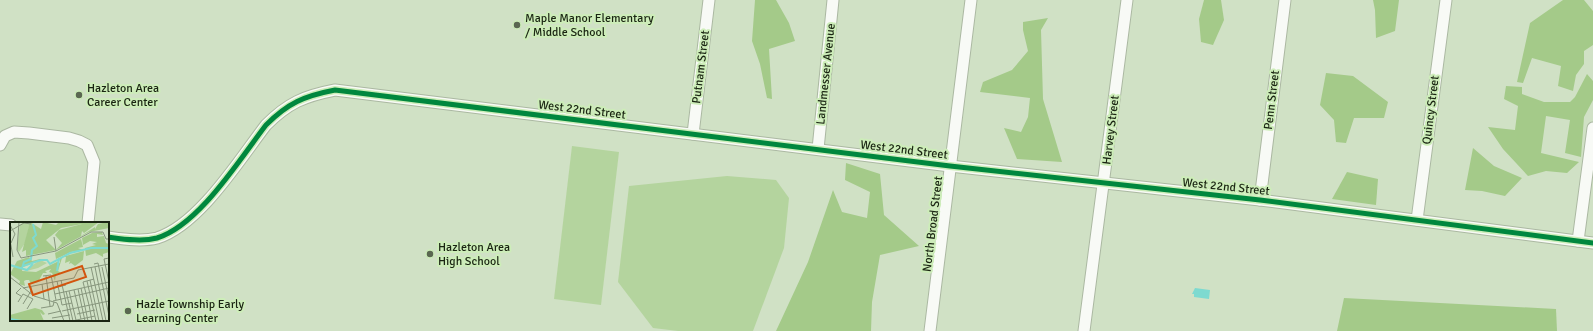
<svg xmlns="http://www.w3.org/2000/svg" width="1593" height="331" viewBox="0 0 1593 331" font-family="Signika,sans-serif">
<rect width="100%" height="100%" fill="#d0e1c5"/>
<g fill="#b4d49e">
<polygon points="572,146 619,152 601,305 554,299"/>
<polygon points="727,176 776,180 789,198 784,248 753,331 678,331 653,328 618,282 629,186"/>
</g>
<g fill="#a4ca89">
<polygon points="755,0 776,0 789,23 795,41 769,49 772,99 767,98 760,64 752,41"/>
<polygon points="1204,0 1221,0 1224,20 1213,45 1201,42 1199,19"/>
<polygon points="1373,0 1399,0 1395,31 1376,38 1375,10"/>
<polygon points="1563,0 1584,0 1593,11 1593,45 1584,51 1584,64 1576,75 1573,91 1558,86 1561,66 1532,58 1523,83 1517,82 1530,23"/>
<polygon points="1048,18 1041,30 1043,99 1062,162 1017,159 1004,128 1021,132 1028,117 1030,98 980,92 983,82 1012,70 1028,51 1023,30 1023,22"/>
<polygon points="1326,73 1353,76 1388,102 1384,118 1354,118 1346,143 1336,142 1334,120 1320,105"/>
<polygon points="1587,74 1593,81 1593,100 1584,117 1581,157 1565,153 1570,120 1546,116 1541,153 1579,162 1567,173 1546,171 1528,176 1503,149 1488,127 1515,130 1518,106 1504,99 1506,86 1522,87 1522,94 1544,102 1570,102 1575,97"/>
<polygon points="1473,148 1494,166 1522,178 1505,196 1482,191 1465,190"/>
<polygon points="846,163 880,174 884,215 919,246 880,255 872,302 871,331 776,331 808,262 833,190 842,212 867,218 870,192 845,180"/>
<polygon points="1347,172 1378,179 1376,205 1332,199"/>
<polygon points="1344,298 1556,309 1557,331 1337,331"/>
</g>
<polygon fill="#7ddad0" points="1195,288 1210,290 1209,299 1194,297 1194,294 1192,294"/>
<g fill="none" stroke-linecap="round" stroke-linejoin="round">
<g stroke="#abb8a2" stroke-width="13">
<g id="minor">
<polyline points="693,134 709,0"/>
<polyline points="0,145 5,136 14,132 29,133 69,138 79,141 87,145 94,162 88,223"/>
<polyline points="818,149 833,0"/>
<polyline points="1260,200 1285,0"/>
<polyline points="1417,220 1446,0"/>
<polyline points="0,224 11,225"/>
<path d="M108 237C123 239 142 242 157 238 199 225 239 160 266 125 288 103 304 96 335 90L950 166 1260 200 1593 243"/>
<polyline points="1578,241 1593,128"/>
<polyline points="930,331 971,0"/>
<polyline points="1084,331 1127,0"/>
</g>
</g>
<use href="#minor" stroke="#f8faf6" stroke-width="11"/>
<g stroke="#cdedb9" stroke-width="8">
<path id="cycleway" d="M108 237C123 239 142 242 157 238 199 225 239 160 266 125 288 103 304 96 335 90L950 166 1260 200 1593 243"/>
</g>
<use href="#cycleway" stroke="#00873e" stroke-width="5"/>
</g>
<g fill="#5a6751" stroke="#cdedb9" stroke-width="1.5">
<circle cx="517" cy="25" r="4"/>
<circle cx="79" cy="95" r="4"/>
<circle cx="430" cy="254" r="4"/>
<circle cx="128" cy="311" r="4"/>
</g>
<g text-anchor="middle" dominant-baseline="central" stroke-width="4" stroke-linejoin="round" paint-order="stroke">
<g font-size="12" fill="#1a2512" stroke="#cdedb9" text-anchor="start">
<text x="525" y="18">Maple Manor Elementary<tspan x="525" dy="14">/ Middle School</tspan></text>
<text x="87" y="88">Hazleton Area<tspan x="87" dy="14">Career Center</tspan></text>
<text x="438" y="247">Hazleton Area<tspan x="438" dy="14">High School</tspan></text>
<text x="136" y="304">Hazle Township Early<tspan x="136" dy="14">Learning Center</tspan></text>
</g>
<g font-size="12" fill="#1a2512" stroke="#cdedb9">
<text transform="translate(701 67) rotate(-83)">Putnam Street</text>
<text transform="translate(826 74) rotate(-84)">Landmesser Avenue</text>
<text transform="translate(1272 100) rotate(-83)">Penn Street</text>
<text transform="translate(582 110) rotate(7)">West 22nd Street</text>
<text transform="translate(1431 110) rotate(-83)">Quincy Street</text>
<text transform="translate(1111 130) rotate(-83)">Harvey Street</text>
<text transform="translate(904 150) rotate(7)">West 22nd Street</text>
<text transform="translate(1226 187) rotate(6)">West 22nd Street</text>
<text transform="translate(933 224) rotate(-83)">North Broad Street</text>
</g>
</g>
<g transform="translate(10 222)">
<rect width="99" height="99" fill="#d0e1c5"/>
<path d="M13 0 20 1 15 21 9 30 7 27 10 3ZM30 38 37 41 28 46 13 50Z" fill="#b4d49e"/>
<path d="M20 0 31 7 33 0 46 3 49 0H89L74 11 72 9 71 14 85 5V7L88 2 98 0 99 6 79 10 46 28 52 21 45 13 49 8 72 2 51 6 36 18 46 28 16 34V28L12 30ZM92 10 93 13 87 12V15L94 14 96 21 99 22V30L93 32V35L86 31 76 34 75 26 86 23 82 22 87 20 80 19 73 23 72 16 82 11ZM71 17 73 25 68 26 73 28 61 30 46 37 45 31ZM74 29 73 38 65 44 61 41 59 42 60 39 55 41 56 35H52ZM19 35 22 39 30 37H33L13 45 12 49 26 50 49 39 48 43 50 40 49 36H52L48 49 51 51 46 52 45 59 42 51 39 50 41 47 35 49 37 51H33L28 60 21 62 19 58H16L14 59 15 64 9 62 10 59 0 52 7 39ZM25 86 32 88 35 92 33 93 30 90 34 99H0V93Z" fill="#a4ca89"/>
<path fill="none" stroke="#7ddad0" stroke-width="2" d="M0 43 17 48 23 42M13 44 31 38H37L40 42 60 31 81 26H99M12 46 14 40 21 37 22 28 27 24 23 16 26 13 23 2M47 49 49 36M0 97 12 99"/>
<path fill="none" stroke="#87967d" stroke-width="1" d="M9 0 7 28 11 36 46 29 81 10H93L96 17H99M0 3 5 12 1 21M0 9 14 1 21 2M44 15 46 29M0 18 3 35M99 36 94 37 99 60M84 42 88 41 99 94M81 45 93 99M85 45 96 99M92 45 99 77M33 54 41 53 46 78M36 54 40 84M0 55 24 74 47 81 54 99M51 58 60 99M80 58 89 99M47 59 52 83 62 81M77 59 86 99M32 62 34 77M11 66 6 71 11 74M13 66 64 56 68 48 99 42M44 66 56 63M71 66 78 99M68 67 75 99M64 68 71 97M56 69 63 99M59 69 66 98M45 72 99 60M43 79 99 66M8 80 13 72 23 77 17 87M13 82 21 69V65M79 83 73 60 84 57M79 83 82 99M31 86 43 84 44 80M52 89 99 79M38 92 51 89M67 92 85 88M42 96 60 93M62 99 85 94"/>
<path fill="#d3540d" fill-opacity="0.15" stroke="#d3540d" stroke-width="2" d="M72 44 76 55 23 73 19 62Z"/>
<rect width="99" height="99" fill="none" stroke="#1a2512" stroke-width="2"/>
</g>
</svg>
